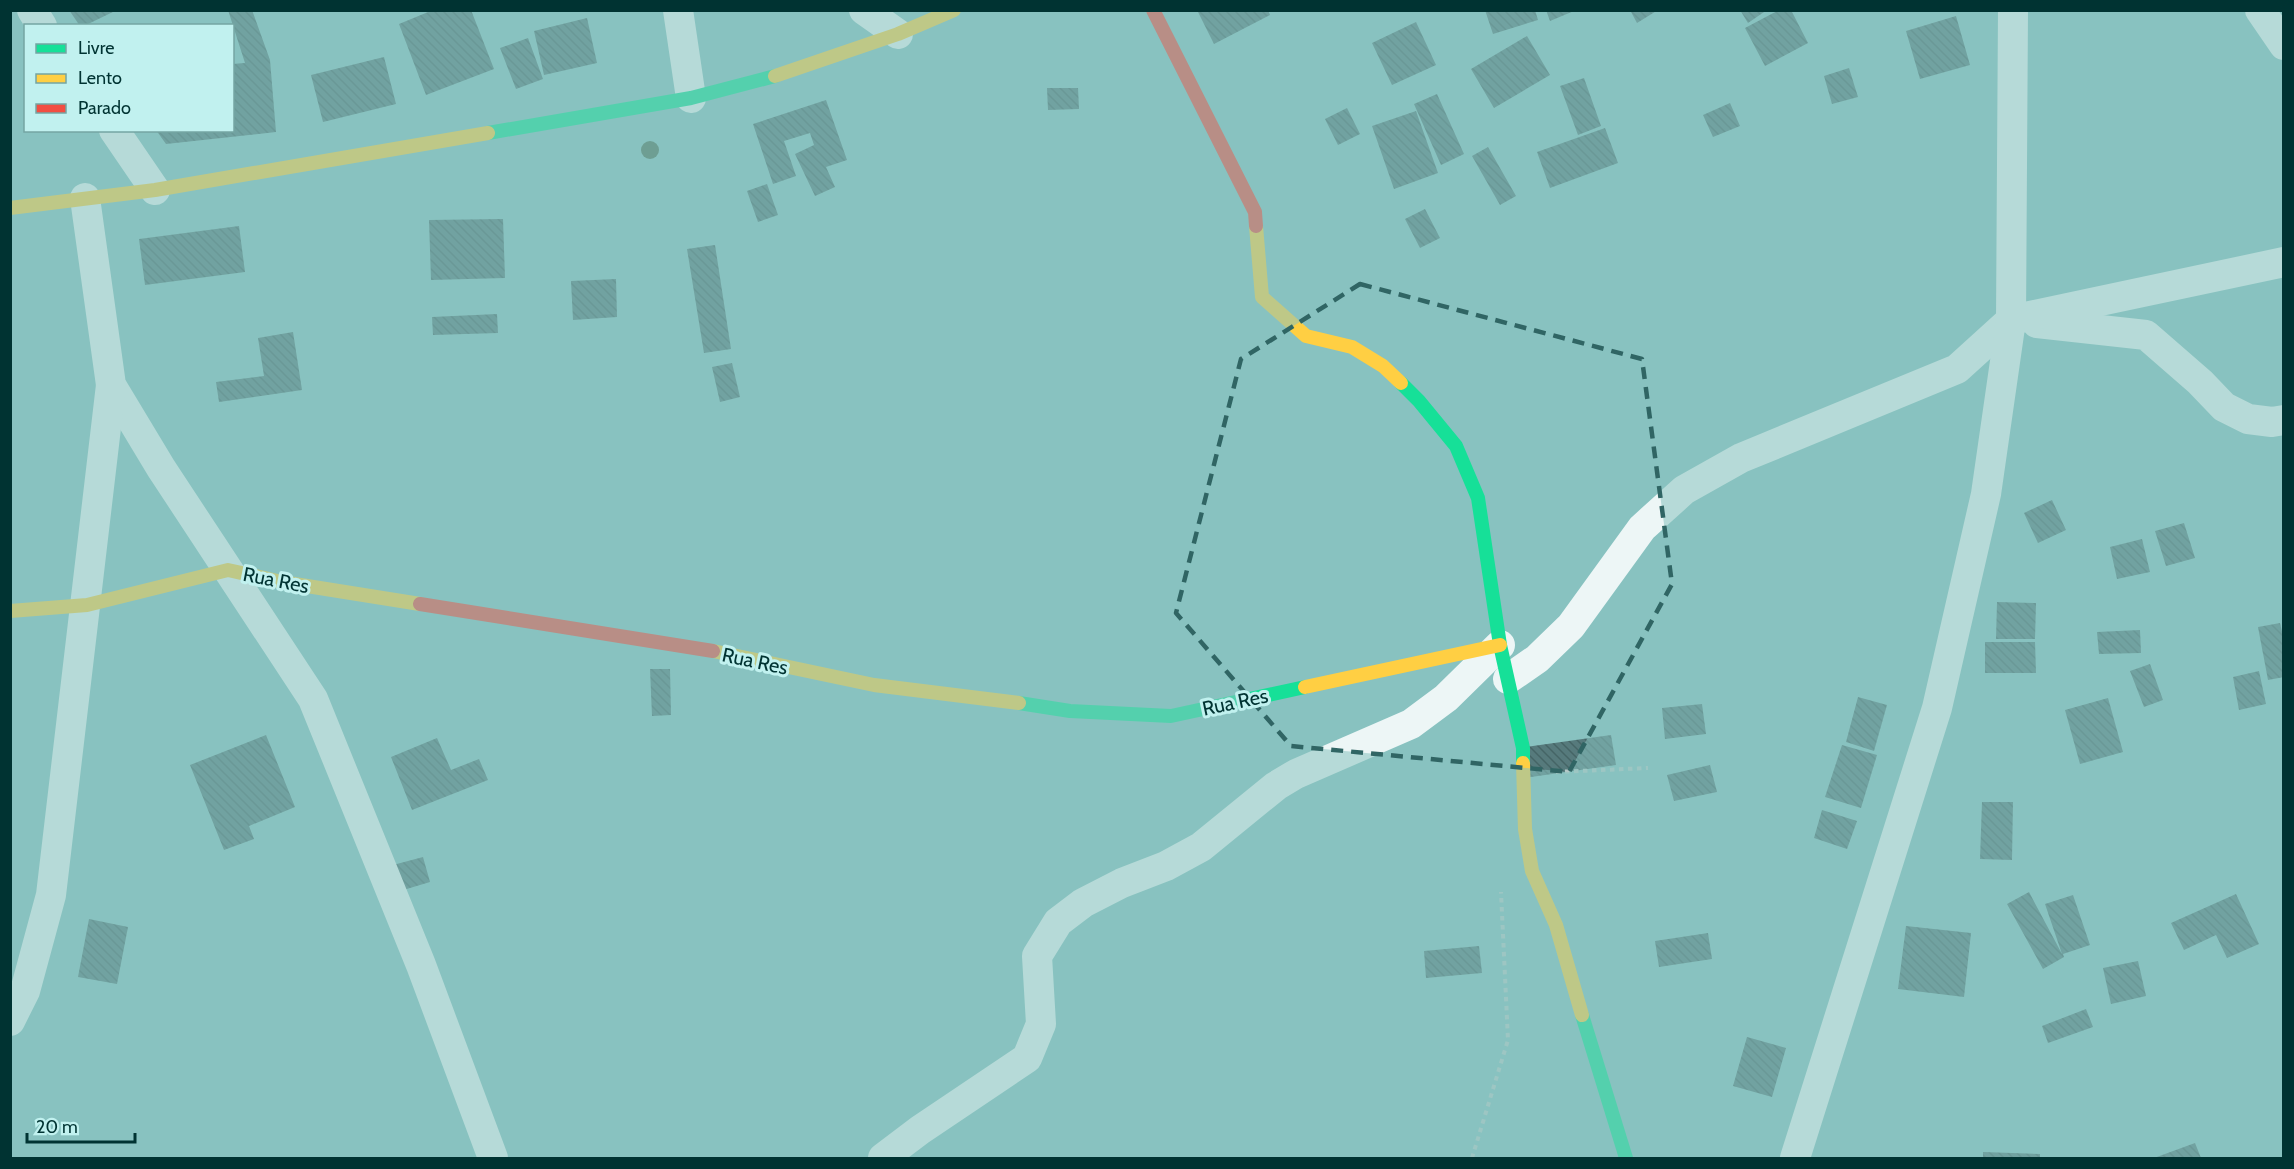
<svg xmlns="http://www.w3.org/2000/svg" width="2294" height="1169" viewBox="0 0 2294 1169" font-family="Cabin,sans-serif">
<defs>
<pattern id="building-back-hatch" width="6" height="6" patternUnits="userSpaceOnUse" patternTransform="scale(1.5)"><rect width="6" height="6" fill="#567a7c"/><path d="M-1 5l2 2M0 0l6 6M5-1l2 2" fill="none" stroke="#456566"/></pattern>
</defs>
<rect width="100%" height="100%" fill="#88c2c0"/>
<g fill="url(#building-back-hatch)">
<polygon points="69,10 117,10 84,26 80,26"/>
<polygon points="228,10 252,10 270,60 276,132 166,144 156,130 232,130 232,64 245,63"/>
<polygon points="433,10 471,10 494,69 426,95 399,24"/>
<polygon points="1197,10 1268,10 1270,15 1214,44"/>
<polygon points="1485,10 1535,10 1538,20 1493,34"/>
<polygon points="1546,10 1574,10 1574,11 1550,21"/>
<polygon points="1630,10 1658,10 1637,23"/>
<polygon points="1740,10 1767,10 1748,23"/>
<polygon points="1779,10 1791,10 1808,43 1765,66 1745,28"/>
<polygon points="1956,16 1970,65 1920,79 1906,31"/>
<polygon points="587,18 597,63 544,75 534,31"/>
<polygon points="1416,22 1436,65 1392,85 1372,43"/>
<polygon points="1527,36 1550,75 1494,108 1471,69"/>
<polygon points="528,38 543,79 516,89 500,48"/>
<polygon points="384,57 396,104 323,122 311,75"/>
<polygon points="1849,68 1858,97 1832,104 1824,76"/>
<polygon points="1584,78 1601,126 1578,135 1560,86"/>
<polygon points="1047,88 1078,88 1079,109 1048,110"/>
<polygon points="1437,94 1464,154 1441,165 1414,104"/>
<polygon points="826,100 847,160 826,167 835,187 815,196 795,154 814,145 810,133 784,141 796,176 773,184 753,124"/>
<polygon points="1730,103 1740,126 1713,137 1703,115"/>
<polygon points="1347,108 1360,134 1338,145 1325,119"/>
<polygon points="1416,111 1438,173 1394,189 1372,126"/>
<polygon points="1605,128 1618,163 1550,188 1537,152"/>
<polygon points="1488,147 1516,196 1500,205 1472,156"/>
<polygon points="767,184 778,215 758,222 747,191"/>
<polygon points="1425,209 1440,238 1420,248 1405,219"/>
<polygon points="503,219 505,278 431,280 429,220"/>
<polygon points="239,226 245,272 145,285 139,239"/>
<polygon points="715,245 731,349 704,353 687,249"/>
<polygon points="616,279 617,317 573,320 571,281"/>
<polygon points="497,314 498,333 433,335 432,317"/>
<polygon points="293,332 302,390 219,402 216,382 264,376 258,338"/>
<polygon points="732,363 740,397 720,402 712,367"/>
<polygon points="2052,500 2066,530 2038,543 2024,513"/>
<polygon points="2184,523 2195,558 2166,566 2155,531"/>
<polygon points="2142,539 2150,572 2117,579 2110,547"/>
<polygon points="1997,602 2036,603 2035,639 1996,639"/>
<polygon points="2280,623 2284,640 2284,677 2268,680 2258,627"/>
<polygon points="2140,630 2141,653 2099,654 2097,632"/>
<polygon points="1985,642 2035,642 2036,673 1985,673"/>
<polygon points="2150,664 2163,700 2144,707 2130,671"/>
<polygon points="650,669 670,669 671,715 652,716"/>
<polygon points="2259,671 2266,704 2239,710 2233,677"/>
<polygon points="1858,697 1887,705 1874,751 1846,742"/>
<polygon points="2108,698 2123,752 2080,764 2065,710"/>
<polygon points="1702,704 1706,734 1665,739 1662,708"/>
<polygon points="266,735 295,807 249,826 254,839 224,850 190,765"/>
<polygon points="1611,735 1616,765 1524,778 1519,748"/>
<polygon points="437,738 451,770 479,759 488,780 412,810 391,757"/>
<polygon points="1842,745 1877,755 1861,808 1825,797"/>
<polygon points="1710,765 1717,792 1674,801 1667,775"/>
<polygon points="1982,802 2013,802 2012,860 1980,859"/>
<polygon points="1822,810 1857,821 1847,849 1814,838"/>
<polygon points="423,857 430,882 400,891 393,865"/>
<polygon points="2029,892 2062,954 2045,904 2073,895 2090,945 2063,954 2064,957 2043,969 2007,904"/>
<polygon points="2236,894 2259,944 2227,958 2216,935 2184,950 2171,923"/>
<polygon points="89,919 128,927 117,984 78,977"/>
<polygon points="1906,926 1971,933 1964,997 1898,989"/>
<polygon points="1708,933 1712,959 1659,967 1655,941"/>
<polygon points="1479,946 1482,973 1426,978 1424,951"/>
<polygon points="2138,961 2146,996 2111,1004 2103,968"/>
<polygon points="2086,1009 2093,1027 2048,1043 2042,1026"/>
<polygon points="1747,1037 1786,1048 1772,1097 1733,1086"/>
<polygon points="2195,1143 2201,1158 2154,1158"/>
<polygon points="1983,1152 2040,1154 2040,1158 1983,1158"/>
</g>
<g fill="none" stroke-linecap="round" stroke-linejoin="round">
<g stroke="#b6c9c8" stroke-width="4" stroke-dasharray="4.5 4.5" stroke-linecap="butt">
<polyline points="1556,772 1648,768"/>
<polyline points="1472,1158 1508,1040 1501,892"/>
</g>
<g stroke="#edf6f6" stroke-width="30">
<polyline points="32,10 42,26"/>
<polyline points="678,10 691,98"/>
<polyline points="864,10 898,34"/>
<polyline points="2260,10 2284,45"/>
<polyline points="114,130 155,190"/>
<polyline points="85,198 111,385 161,468 313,699 421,965 493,1158"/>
<polyline points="2037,323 2146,335 2200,382 2224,407 2248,419 2272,422 2284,420"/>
<polyline points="1508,679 1537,659 1571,626 1642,528 1684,490 1741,458 1957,369 2011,320 2284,262"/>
<polyline points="10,1021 25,991 51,895 111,385"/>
<polyline points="883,1158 920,1130 1027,1058 1041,1024 1037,956 1058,922 1083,903 1122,883 1166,866 1201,847 1276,786 1296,774 1411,724 1446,698 1500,645"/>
<polyline points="1795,1158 1937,708 1986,494 2011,320 2013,10"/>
</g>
<g stroke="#16e098" stroke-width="14">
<polyline points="488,133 691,98 775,76"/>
<polyline points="1401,383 1419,401 1456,446 1478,498 1500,645 1523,748 1523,763"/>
<polyline points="1019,703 1070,711 1171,716 1305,687"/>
<polyline points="1582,1015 1626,1158"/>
</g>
<g stroke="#ffcf43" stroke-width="14">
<polyline points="775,76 898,34 954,10"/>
<polyline points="10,208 155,190 488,133"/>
<polyline points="1256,226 1262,297 1306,336 1352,347 1383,366 1401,383"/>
<polyline points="10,611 87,605 228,570 282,582 420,604"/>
<polyline points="713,651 874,685 1019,703"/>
<polyline points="1305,687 1500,645"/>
<polyline points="1523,763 1525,829 1532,871 1556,925 1582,1015"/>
</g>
<g stroke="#f24e42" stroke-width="14">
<polyline points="1153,10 1255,212 1256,226"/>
<polyline points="420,604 713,651"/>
</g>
</g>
<circle fill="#4e725d" cx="650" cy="150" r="9"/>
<path d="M0 0H2294V1169H0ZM1360 284 1642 359 1672 584 1569 772 1291 746 1176 613 1241 359Z" fill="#88c2c0" fill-opacity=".55" fill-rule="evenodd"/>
<path fill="none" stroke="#306564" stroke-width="4.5" stroke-dasharray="12 8" stroke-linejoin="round" d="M1360 284 1642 359 1672 584 1569 772 1291 746 1176 613 1241 359Z"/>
<g text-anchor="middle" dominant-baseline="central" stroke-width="6" stroke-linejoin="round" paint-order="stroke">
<g font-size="20" fill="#003332" stroke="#c1f1ef">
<text transform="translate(276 580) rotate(11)">Rua Res</text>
<text transform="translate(755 661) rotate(12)">Rua Res</text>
<text transform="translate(1235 702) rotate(-12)">Rua Res</text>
</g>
</g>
<rect width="2294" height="1169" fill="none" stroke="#003332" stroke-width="24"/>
<rect x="24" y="24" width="210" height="108" fill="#c1f1ef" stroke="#74a5a3" stroke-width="1.5"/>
<rect x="36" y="44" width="30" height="9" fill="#16e098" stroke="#74a5a3" stroke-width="1.5"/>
<text x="78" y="54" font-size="18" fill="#003332">Livre</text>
<rect x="36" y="74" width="30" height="9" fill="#ffcf43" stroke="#74a5a3" stroke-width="1.5"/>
<text x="78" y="84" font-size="18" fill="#003332">Lento</text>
<rect x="36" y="104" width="30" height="9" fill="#f24e42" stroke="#74a5a3" stroke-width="1.5"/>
<text x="78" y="114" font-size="18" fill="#003332">Parado</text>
<path d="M27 1133v9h108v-9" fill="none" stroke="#003332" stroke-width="3"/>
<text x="36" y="1133" font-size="18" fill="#003332" stroke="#c1f1ef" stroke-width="4.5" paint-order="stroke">20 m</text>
</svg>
